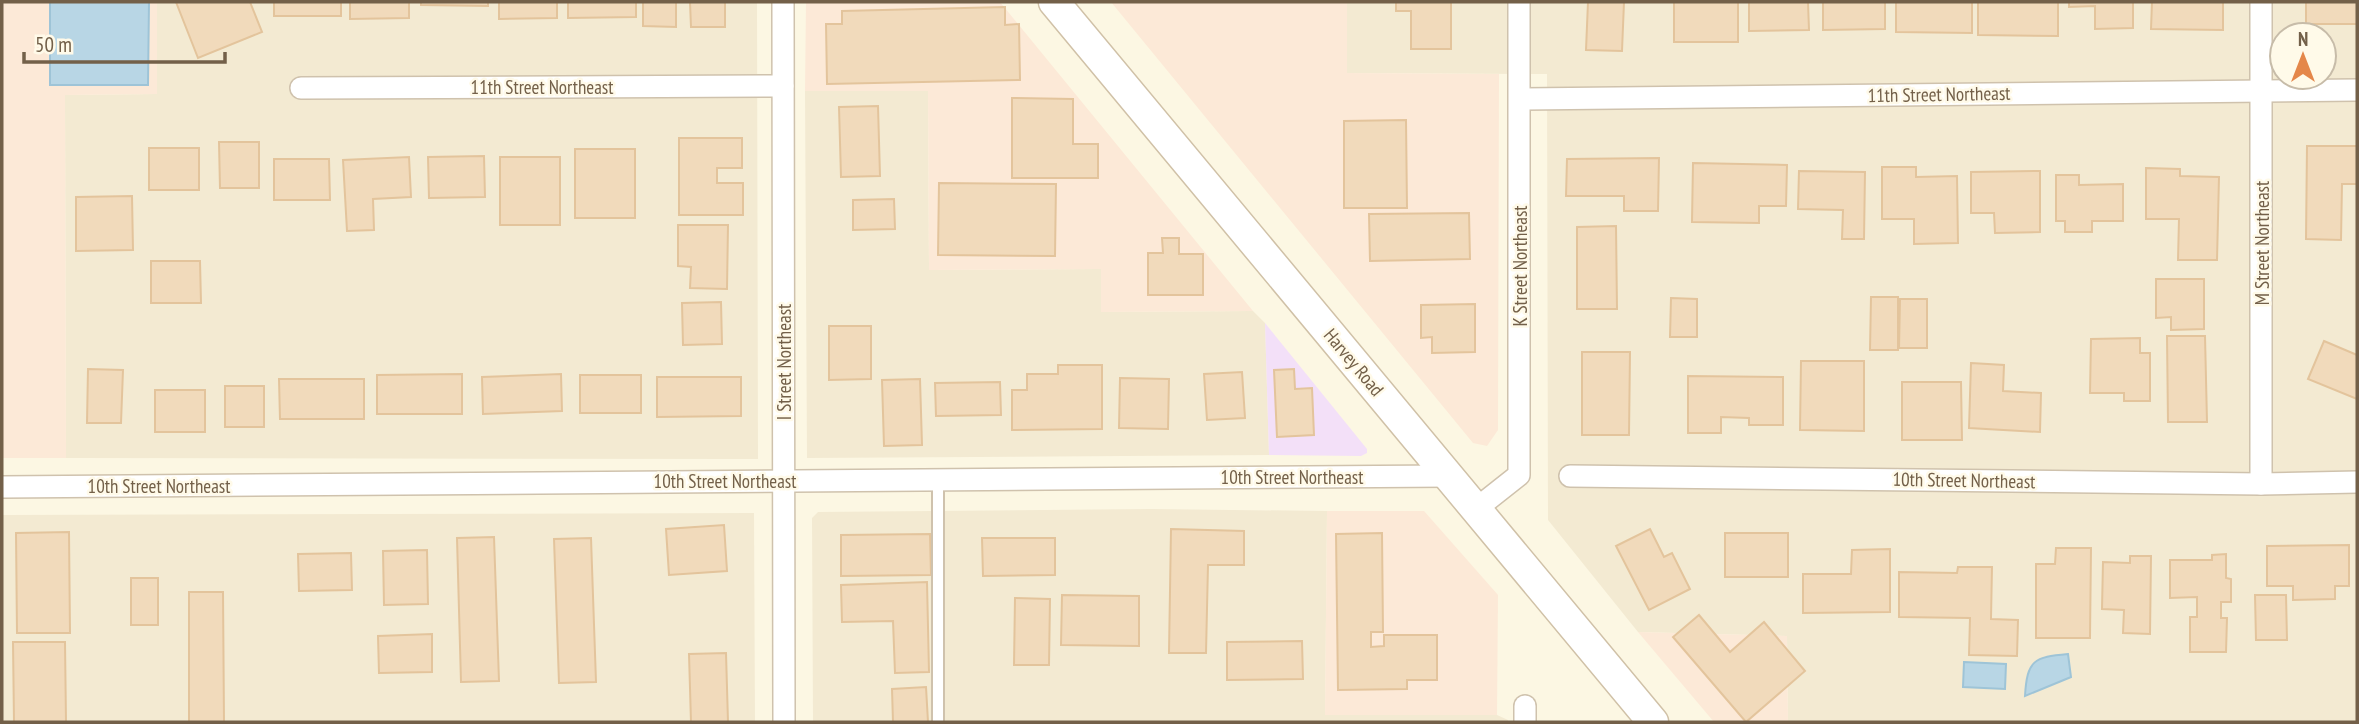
<svg xmlns="http://www.w3.org/2000/svg" width="2359" height="724" viewBox="0 0 2359 724" font-family="'PT Sans Narrow',sans-serif">
<rect width="100%" height="100%" fill="#fcf7e3"/>
<g fill="#f3ead2" fill-rule="evenodd">
<polygon points="157,2 757,2 758,459 66,458 65,95 157,94"/>
<path d="M1347 2H2357V722H1788L1787 636 1638 632 1548 520 1547 74 1347 73ZM2282 35H2324V77H2282Z"/>
<polygon points="805,91 928,91 929,270 1101,269 1102,312 1253,311 1265,323 1269,455 807,458"/>
<polygon points="1151,509 1327,511 1325,715 1497,715 1508,720 1508,722 813,722 812,518 818,512"/>
<polygon points="754,513 755,722 2,722 2,515"/>
</g>
<g fill="#fce9d7">
<polygon points="2,2 157,2 157,94 65,95 66,458 2,458"/>
<polygon points="806,2 1000,2 1253,311 1101,312 1101,269 929,270 928,91 805,91"/>
<polygon points="1111,2 1347,2 1347,73 1499,74 1498,430 1487,446 1473,443"/>
<polygon points="1327,511 1424,511 1498,595 1497,715 1325,715"/>
<polygon points="1638,632 1787,636 1788,722 1714,722"/>
</g>
<polygon fill="#f3e0f8" points="1265,323 1367,449 1367,453 1361,456 1269,455"/>
<g fill="#b8d6e5" stroke="#9ec4d7" stroke-width="2">
<polygon points="50,2 149,2 148,85 50,85"/>
<path d="M2068 654 2071 677 2025 696C2027 660 2034 657 2068 654Z"/>
<polygon points="1964,662 2006,664 2005,689 1963,687"/>
</g>
<g fill="#f1dabb" stroke="#e3c49c" stroke-width="2">
<polygon points="176,2 250,2 262,32 198,58"/>
<rect x="274" y="2" width="67" height="14"/>
<polygon points="350,2 409,2 409,18 350,19"/>
<polygon points="421,2 488,2 488,6 421,5"/>
<polygon points="499,2 557,2 557,18 499,19"/>
<polygon points="568,2 636,2 636,17 568,18"/>
<polygon points="643,2 676,2 676,27 643,26"/>
<polygon points="690,2 725,2 725,27 691,27"/>
<polygon points="1396,2 1451,2 1451,49 1411,49 1411,11 1396,11"/>
<polygon points="1588,2 1624,2 1622,51 1586,50"/>
<rect x="1674" y="2" width="64" height="40"/>
<polygon points="1749,2 1808,2 1809,30 1749,31"/>
<polygon points="1823,2 1885,2 1885,29 1823,30"/>
<polygon points="1896,2 1972,2 1972,33 1896,32"/>
<polygon points="1978,2 2058,2 2058,36 1978,35"/>
<polygon points="2069,2 2133,2 2133,28 2095,29 2095,6 2069,7"/>
<polygon points="2152,2 2223,2 2223,30 2151,29"/>
<rect x="2306" y="2" width="51" height="22"/>
<polygon points="1005,7 1005,25 1019,24 1020,80 827,84 826,24 842,24 842,11"/>
<polygon points="1012,98 1073,99 1073,144 1098,144 1098,178 1012,178"/>
<polygon points="878,106 880,176 841,177 839,107"/>
<polygon points="1406,120 1407,208 1344,208 1344,121"/>
<polygon points="679,138 742,138 742,168 717,168 717,183 743,183 743,215 679,215"/>
<polygon points="219,142 259,142 259,188 220,188"/>
<polygon points="2307,146 2357,146 2357,196 2357,184 2342,184 2341,240 2306,239"/>
<rect x="149" y="148" width="50" height="42"/>
<rect x="575" y="149" width="60" height="69"/>
<polygon points="484,156 485,197 429,198 428,157"/>
<polygon points="409,157 411,197 373,199 374,230 347,231 343,160"/>
<rect x="500" y="157" width="60" height="68"/>
<polygon points="1659,158 1658,211 1624,211 1624,196 1566,196 1567,159"/>
<polygon points="274,159 329,159 330,200 274,200"/>
<polygon points="1693,163 1787,165 1786,206 1759,206 1759,223 1692,222"/>
<polygon points="1882,167 1916,167 1916,177 1957,176 1958,243 1914,244 1914,219 1882,219"/>
<polygon points="2146,168 2180,169 2180,176 2219,177 2217,260 2178,260 2179,219 2146,219"/>
<polygon points="1799,171 1865,172 1864,239 1842,239 1843,210 1798,209"/>
<polygon points="2040,171 2040,232 1995,233 1994,213 1971,213 1971,172"/>
<polygon points="2056,175 2079,175 2079,185 2123,184 2123,221 2092,221 2092,232 2065,232 2065,221 2056,221"/>
<polygon points="939,183 1056,184 1055,256 938,255"/>
<polygon points="132,196 133,250 76,251 76,197"/>
<polygon points="894,199 895,229 853,230 853,200"/>
<polygon points="1469,213 1470,259 1370,261 1369,214"/>
<polygon points="678,225 728,225 727,289 690,288 691,267 678,266"/>
<polygon points="1616,226 1617,309 1577,309 1577,227"/>
<polygon points="1162,238 1179,238 1179,254 1203,254 1203,295 1148,295 1148,253 1163,253"/>
<polygon points="151,261 200,261 201,303 151,303"/>
<polygon points="2156,279 2204,279 2204,329 2171,330 2171,317 2156,318"/>
<polygon points="1871,297 1898,297 1898,350 1870,350"/>
<polygon points="1671,298 1697,299 1697,337 1670,337"/>
<polygon points="1900,299 1927,299 1927,348 1899,348"/>
<polygon points="721,302 722,344 683,345 682,303"/>
<polygon points="1475,304 1475,352 1432,353 1432,337 1421,338 1421,305"/>
<polygon points="829,326 871,326 871,379 829,380"/>
<polygon points="2167,336 2205,336 2207,422 2168,422"/>
<polygon points="2140,338 2140,353 2150,353 2150,401 2124,401 2124,393 2090,393 2091,339"/>
<polygon points="2324,341 2357,355 2357,399 2308,379"/>
<polygon points="1582,352 1630,352 1629,435 1582,435"/>
<polygon points="1801,361 1864,361 1864,431 1800,430"/>
<polygon points="1971,363 2004,365 2003,391 2041,393 2040,432 1969,428"/>
<polygon points="1058,365 1102,365 1102,429 1012,430 1012,390 1027,390 1027,374 1058,374"/>
<polygon points="88,369 123,370 121,423 87,423"/>
<polygon points="1294,369 1295,389 1312,388 1314,435 1277,437 1274,370"/>
<polygon points="1242,372 1245,418 1207,420 1204,374"/>
<polygon points="462,374 462,414 377,414 377,375"/>
<polygon points="561,374 562,411 483,414 482,377"/>
<rect x="580" y="375" width="61" height="38"/>
<polygon points="1688,376 1783,377 1783,425 1749,425 1749,418 1721,417 1721,433 1688,433"/>
<polygon points="657,377 741,377 741,416 657,417"/>
<polygon points="1120,378 1169,379 1168,429 1119,428"/>
<polygon points="279,379 364,379 364,419 280,419"/>
<polygon points="920,379 922,445 884,446 882,380"/>
<polygon points="1000,382 1001,415 936,416 935,383"/>
<polygon points="1902,382 1961,382 1962,440 1902,440"/>
<rect x="225" y="386" width="39" height="41"/>
<rect x="155" y="390" width="50" height="42"/>
<polygon points="724,525 727,571 669,575 666,529"/>
<polygon points="1171,529 1244,531 1244,565 1208,565 1206,653 1169,653"/>
<polygon points="1650,529 1664,557 1672,553 1690,589 1649,610 1616,546"/>
<polygon points="69,532 70,633 17,633 16,533"/>
<polygon points="1382,533 1383,632 1371,632 1371,647 1384,646 1384,635 1437,635 1437,680 1407,680 1407,689 1338,690 1336,534"/>
<rect x="1725" y="533" width="63" height="44"/>
<polygon points="930,534 931,575 841,576 841,535"/>
<polygon points="494,537 499,681 461,682 457,538"/>
<polygon points="591,538 596,682 559,683 554,539"/>
<polygon points="982,538 1055,538 1055,575 983,576"/>
<polygon points="2349,545 2349,586 2335,586 2335,599 2293,600 2293,586 2267,586 2267,546"/>
<polygon points="2056,548 2091,548 2090,638 2036,638 2036,564 2055,564"/>
<polygon points="1890,549 1890,612 1803,613 1803,574 1851,574 1852,550"/>
<polygon points="427,550 428,604 384,605 383,551"/>
<polygon points="351,553 352,590 299,591 298,554"/>
<polygon points="2226,554 2226,578 2231,579 2231,602 2221,602 2221,618 2227,618 2226,652 2190,652 2190,617 2197,617 2197,597 2170,598 2170,560 2212,560 2212,555"/>
<polygon points="2130,556 2151,556 2150,634 2123,633 2124,610 2102,609 2103,562 2130,563"/>
<polygon points="1958,567 1992,567 1991,619 2018,620 2017,656 1969,655 1970,618 1899,617 1899,572 1957,573"/>
<rect x="131" y="578" width="27" height="47"/>
<polygon points="927,582 929,672 895,673 893,621 842,622 841,585"/>
<polygon points="189,592 223,592 224,722 189,722"/>
<polygon points="1062,595 1139,596 1139,646 1061,645"/>
<polygon points="2255,595 2286,595 2287,640 2256,640"/>
<polygon points="1015,598 1050,599 1049,665 1014,665"/>
<polygon points="1699,615 1730,652 1764,622 1805,671 1746,722 1673,637"/>
<polygon points="432,634 432,672 379,673 378,636"/>
<polygon points="1302,641 1303,679 1227,680 1227,642"/>
<polygon points="13,642 65,642 66,722 14,722"/>
<polygon points="726,653 728,722 691,722 689,654"/>
<polygon points="926,687 928,722 893,722 892,689"/>
</g>
<g fill="none" stroke-linecap="round" stroke-linejoin="round">
<g stroke="#cfc2ad" stroke-width="14">
<polyline id="lane" points="938,722 938,480"/>
</g>
<g stroke="#cfc2ad" stroke-width="24">
<g id="street">
<polyline points="783,2 784,722"/>
<polyline points="301,88 783,86"/>
<polyline points="1520,99 2357,90"/>
<polyline points="1570,476 2261,484 2357,482"/>
<polyline points="2261,484 2261,2"/>
<polyline points="2,487 1449,476"/>
<polyline points="1476,509 1519,475 1519,2"/>
<polyline points="1525,706 1525,722"/>
</g>
</g>
<g stroke="#d0c1a7" stroke-width="33">
<polyline id="secondary" points="1054,2 1653,722"/>
</g>
<use href="#lane" stroke="#fff" stroke-width="10"/>
<use href="#street" stroke="#fff" stroke-width="21"/>
<use href="#secondary" stroke="#fff" stroke-width="30"/>
</g>
<g text-anchor="middle" dominant-baseline="central" stroke-width="5" stroke-linejoin="round" paint-order="stroke">
<g font-size="19" fill="#736049" stroke="#fffae9">
<text x="542" y="87">11th Street Northeast</text>
<text transform="translate(1939 94) rotate(-1)">11th Street Northeast</text>
<text transform="translate(2262 243) rotate(-90)">M Street Northeast</text>
<text transform="translate(1520 266) rotate(-90)">K Street Northeast</text>
<text transform="translate(784 362) rotate(-90)">I Street Northeast</text>
<text transform="translate(1354 362) rotate(50)">Harvey Road</text>
<text x="1292" y="477">10th Street Northeast</text>
<text transform="translate(1964 480) rotate(1)">10th Street Northeast</text>
<text x="725" y="481">10th Street Northeast</text>
<text x="159" y="486">10th Street Northeast</text>
</g>
</g>
<rect width="2359" height="724" fill="none" stroke="#736049" stroke-width="7"/>
<g transform="translate(2303 56)"><circle r="33" fill="#fffae9" stroke="#c7bca9" stroke-width="2"/>
<path d="M0-5L12 26L0 18L-12 26Z" fill="#e4874a"/>
<text y="-10" font-size="19" font-weight="bold" text-anchor="middle" fill="#736049">N</text>
</g>
<path d="M24 52v10h201v-10" fill="none" stroke="#736049" stroke-width="3.5"/>
<text x="35" y="52" font-size="21" fill="#736049" stroke="#fffae9" stroke-width="5" paint-order="stroke">50 m</text>
</svg>
